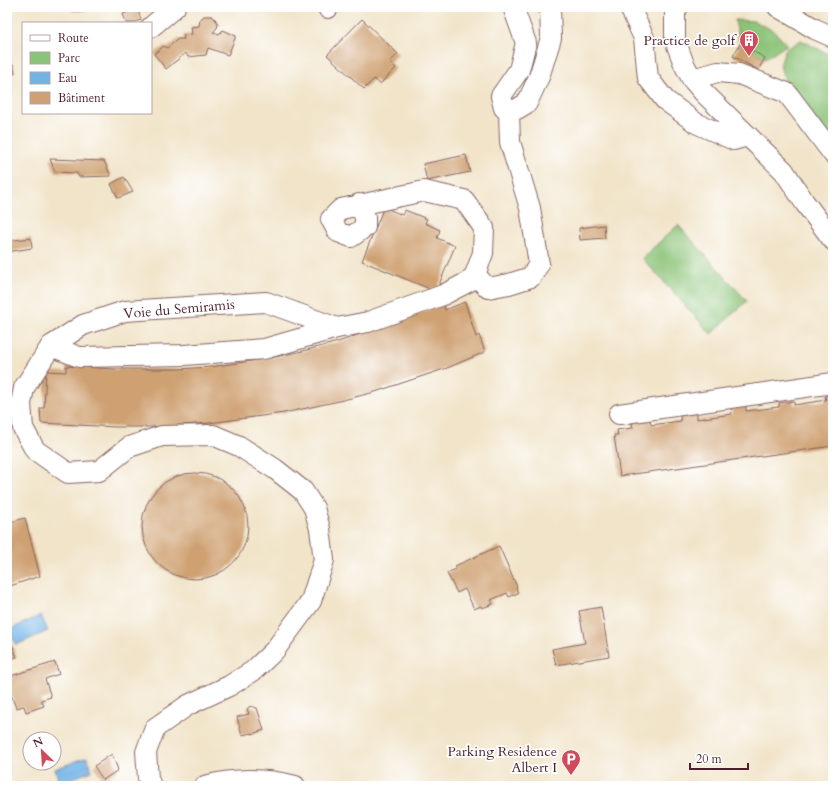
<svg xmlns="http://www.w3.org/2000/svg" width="840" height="793" viewBox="0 0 840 793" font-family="Cardo,serif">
<rect width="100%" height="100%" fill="#fff"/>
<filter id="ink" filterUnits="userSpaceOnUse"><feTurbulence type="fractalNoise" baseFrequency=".025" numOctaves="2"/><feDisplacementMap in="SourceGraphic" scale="8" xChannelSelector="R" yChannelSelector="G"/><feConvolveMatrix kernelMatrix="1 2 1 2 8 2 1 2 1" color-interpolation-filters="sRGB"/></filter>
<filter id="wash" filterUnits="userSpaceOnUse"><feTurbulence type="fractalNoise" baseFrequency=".012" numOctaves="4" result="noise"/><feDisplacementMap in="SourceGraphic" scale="16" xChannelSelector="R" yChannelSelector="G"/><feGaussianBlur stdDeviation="0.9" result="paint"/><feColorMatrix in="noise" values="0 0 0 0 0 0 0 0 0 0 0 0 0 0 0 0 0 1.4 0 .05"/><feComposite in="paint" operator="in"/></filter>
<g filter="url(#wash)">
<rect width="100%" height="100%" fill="#f1e4c9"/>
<g fill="#8bc377" stroke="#6a7151">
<polygon points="735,20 754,21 774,31 787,45 765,58 740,44"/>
<polygon points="801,40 833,57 833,142 786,83 780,66 785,50"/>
<polygon points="678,225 747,301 711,334 642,258"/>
</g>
<g fill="#72b3e6" stroke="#5e6988">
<path d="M185 482C193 482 200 482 207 485 233 497 238 537 208 547 200 550 191 549 184 544L191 531C202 529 208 524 202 513 194 509 189 512 186 519 173 519 164 515 155 507 162 493 171 487 185 482Z"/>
<polygon points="41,615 48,631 16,645 9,630"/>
<polygon points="87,757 92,771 59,783 55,769"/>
</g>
<g id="blocks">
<g fill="#cfa172">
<rect x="72" y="7" width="14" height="4"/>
<polygon points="138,9 141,20 132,23 126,23 123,14"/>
<polygon points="204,16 212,16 216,20 218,24 217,28 213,32 219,34 223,30 236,36 228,55 208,48 206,55 188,57 186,53 166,69 154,54 164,46 167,48 178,39 184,39 183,35 192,34 191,27 199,26 200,20"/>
<polygon points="362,19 398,54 390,62 396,68 380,84 374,79 364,89 327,55"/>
<polygon points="740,44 765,58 758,70 733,56"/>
<polygon points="13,64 15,73 7,75 7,66"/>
<polygon points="466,155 470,172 427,181 423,164"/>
<polygon points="50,159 104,161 111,176 79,177 77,173 55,172"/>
<polygon points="124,177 133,192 118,198 111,184"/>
<polygon points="384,207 402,215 405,210 427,219 425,223 440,230 437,238 455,246 438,287 430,289 362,261"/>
<polygon points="604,225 605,238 580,240 579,228"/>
<polygon points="31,238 32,248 7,252 7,241"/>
<polygon points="465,302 476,337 479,335 485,352 447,368 375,392 339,401 284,413 209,423 153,427 116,427 41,423 40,408 44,408 46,371 66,372 66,366 114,369 178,369 210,367 265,359 303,351 338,342 444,304 445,310"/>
<polygon points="833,395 833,446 620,476 614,435 618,435 617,430 633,428 632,423 650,420 651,425 681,421 680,416 697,413 697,419 732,414 731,408 746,406 746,411 779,407 779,403 794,401 794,405 826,400 825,396"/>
<circle cx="195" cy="526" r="53"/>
<polygon points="25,518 40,576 7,587 7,523"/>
<polygon points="499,546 517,587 516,588 518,593 509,597 507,593 491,600 493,604 482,608 481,606 474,609 465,589 457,593 447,573 456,569 455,566"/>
<polygon points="601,607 609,656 556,665 552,649 585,643 579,611"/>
<polygon points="10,640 17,657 7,660 7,641"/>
<polygon points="55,662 59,674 45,679 51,697 41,700 44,706 26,712 24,706 16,708 7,684 7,677"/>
<polygon points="250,706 257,708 264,730 252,734 252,733 242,735 237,717 249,714 247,709"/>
<polygon points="112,754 118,770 103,780 94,766"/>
</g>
</g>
</g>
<g filter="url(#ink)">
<use href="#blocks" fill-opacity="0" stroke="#846462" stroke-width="1"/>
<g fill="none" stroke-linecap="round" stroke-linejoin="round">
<g stroke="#846462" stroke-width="22">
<g id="minor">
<polyline points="513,7 526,43 519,70 501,96 504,108 509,112 517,109 527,103 539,77 551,38 550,7"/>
<polyline points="629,7 632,12 644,38 648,78 665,100 696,123 734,140 748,136"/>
<polyline points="678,7 675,12 675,40 684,64 692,79 704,93 784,171 805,203 833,240"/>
<polyline points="778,7 815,29 833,37"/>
<polyline points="328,8 328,7"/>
<polyline points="151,27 175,7"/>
<polyline points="692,79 718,72 739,74 787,93 833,154"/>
<polyline points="475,275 488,288 509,284 531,277 539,264 530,208 510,142 509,112"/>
<polyline points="51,346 79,357 184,355 264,349 337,328"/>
<polyline points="619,414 833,383"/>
<polyline points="151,786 148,778 146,752 155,728 188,705 229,686 253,671 274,651 311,601 324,560 320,529 314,508 303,491 275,469 239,446 213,435 162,436 129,447 99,471 68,473 35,450 23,428 21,404 24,388 51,346 83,325 125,311 266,302 337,328 368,322 443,295 468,282 475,275 483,253 484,228 464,200 424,191 341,209 331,219 338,232 351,237 365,227 365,217 359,204"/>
<path d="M205 786C235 778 265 778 295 786"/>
</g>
</g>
<use href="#minor" stroke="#fff" stroke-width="20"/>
</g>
</g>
<defs>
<g id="building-pin" transform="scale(1)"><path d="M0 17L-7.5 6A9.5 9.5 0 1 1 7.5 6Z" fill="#d1495b" stroke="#fff"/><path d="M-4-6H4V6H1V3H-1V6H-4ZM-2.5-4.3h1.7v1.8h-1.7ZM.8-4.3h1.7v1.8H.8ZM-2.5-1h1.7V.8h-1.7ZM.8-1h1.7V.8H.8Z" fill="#fff"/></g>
<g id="parking-pin" transform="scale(1)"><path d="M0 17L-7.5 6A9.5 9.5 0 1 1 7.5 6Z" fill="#d1495b" stroke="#fff"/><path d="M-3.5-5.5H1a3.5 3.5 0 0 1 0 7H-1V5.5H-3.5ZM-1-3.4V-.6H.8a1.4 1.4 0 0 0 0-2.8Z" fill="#fff"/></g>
</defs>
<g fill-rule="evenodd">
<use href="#building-pin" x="749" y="40"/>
<use href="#parking-pin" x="571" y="759"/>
</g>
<g text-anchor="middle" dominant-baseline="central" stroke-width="3.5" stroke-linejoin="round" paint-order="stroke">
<g font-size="14" fill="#4a1f2b" stroke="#fff" text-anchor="end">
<text x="735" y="40">Practice de golf</text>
<text x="557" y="751">Parking Residence<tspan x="557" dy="16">Albert I</tspan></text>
</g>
<g font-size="14" fill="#4a1f2b" stroke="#fff">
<text transform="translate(179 309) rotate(-5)">Voie du Semiramis</text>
</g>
</g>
<rect width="840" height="793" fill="none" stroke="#fff" stroke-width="24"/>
<rect x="22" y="22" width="130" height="92" fill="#ffffff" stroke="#b7a5aa"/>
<rect x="30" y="35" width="20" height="6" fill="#ffffff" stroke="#b7a5aa"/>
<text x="58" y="42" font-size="12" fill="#4a1f2b">Route</text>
<rect x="30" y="52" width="20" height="12" fill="#8bc377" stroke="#b7a5aa"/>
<text x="58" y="62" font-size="12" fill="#4a1f2b">Parc</text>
<rect x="30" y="72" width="20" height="12" fill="#72b3e6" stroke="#b7a5aa"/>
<text x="58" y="82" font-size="12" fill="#4a1f2b">Eau</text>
<rect x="30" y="92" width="20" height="12" fill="#cfa172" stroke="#b7a5aa"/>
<text x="58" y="102" font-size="12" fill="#4a1f2b">Bâtiment</text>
<g transform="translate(42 751) rotate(335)"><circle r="19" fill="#ffffff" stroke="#b7a5aa"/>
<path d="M0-3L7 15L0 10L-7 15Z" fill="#d1495b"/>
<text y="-6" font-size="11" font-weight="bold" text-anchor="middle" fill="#4a1f2b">N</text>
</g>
<path d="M690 763v6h58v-6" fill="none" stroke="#4a1f2b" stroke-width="2"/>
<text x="696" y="763" font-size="12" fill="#4a1f2b" stroke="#ffffff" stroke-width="3" paint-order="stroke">20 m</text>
</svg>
